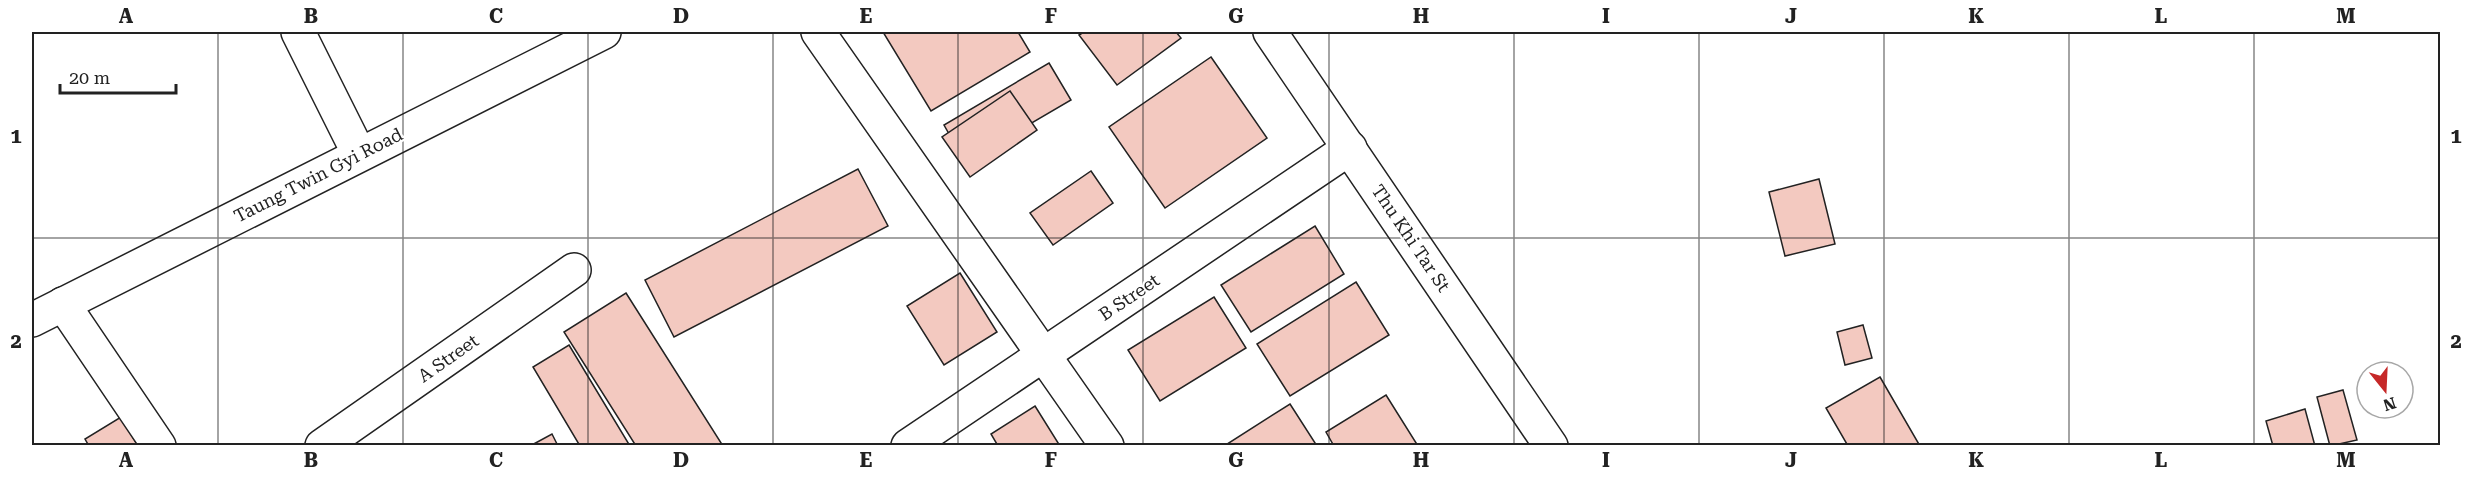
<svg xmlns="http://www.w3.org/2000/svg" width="2472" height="477" viewBox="0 0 2472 477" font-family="'Roboto Serif',serif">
<rect width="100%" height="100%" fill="#fff"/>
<g fill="#f3c9c0" stroke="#222" stroke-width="1.5">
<polygon points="883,32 1018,32 1030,52 931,111"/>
<polygon points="1084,32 1176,32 1181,38 1117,85 1079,35"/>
<polygon points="1211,57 1267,138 1165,208 1109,127"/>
<polygon points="1049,63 1071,100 965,162 944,125"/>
<polygon points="1010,91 1037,130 970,177 942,137"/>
<polygon points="858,169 888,226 674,337 645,280"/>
<polygon points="1091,171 1113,203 1053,245 1030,213"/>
<polygon points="1819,179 1835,244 1785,256 1769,192"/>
<polygon points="1315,226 1344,274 1251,332 1221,285"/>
<polygon points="960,273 997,332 944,365 907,306"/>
<polygon points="1356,282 1389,335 1290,396 1257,344"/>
<polygon points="626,293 723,446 636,446 564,332"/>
<polygon points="1214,297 1246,348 1160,401 1128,350"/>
<polygon points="1863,325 1872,358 1845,365 1837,332"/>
<polygon points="569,345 630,446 580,446 533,367"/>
<polygon points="1880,377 1920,446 1848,446 1826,408"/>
<polygon points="2343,390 2357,440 2330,446 2317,397"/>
<polygon points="1386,395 1418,446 1334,446 1326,432"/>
<polygon points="1290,404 1317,446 1224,446"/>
<polygon points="1035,406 1060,446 998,446 991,434"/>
<polygon points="2305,409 2315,446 2273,446 2266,421"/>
<polygon points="121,417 138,446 89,446 85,439"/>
<polygon points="552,434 558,446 530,446"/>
</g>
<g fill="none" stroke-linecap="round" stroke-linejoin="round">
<g stroke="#222" stroke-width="36">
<g id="minor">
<polyline points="298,32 359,154"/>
<polyline points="818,32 1107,446"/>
<polyline points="1270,32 1551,446"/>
<polyline points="63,304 159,446"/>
<polyline points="322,446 574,270"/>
<polyline points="908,446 1350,148"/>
</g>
</g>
<g stroke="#222" stroke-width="36">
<polyline id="highway" points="32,320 604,32"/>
</g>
<use href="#minor" stroke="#fff" stroke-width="33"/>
<use href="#highway" stroke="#fff" stroke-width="33"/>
</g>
<path fill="none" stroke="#222" stroke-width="1.5" stroke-opacity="0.55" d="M218 32V446M403 32V446M588 32V446M773 32V446M958 32V446M1143 32V446M1329 32V446M1514 32V446M1699 32V446M1884 32V446M2069 32V446M2254 32V446M32 238H2440"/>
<g text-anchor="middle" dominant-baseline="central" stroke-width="4.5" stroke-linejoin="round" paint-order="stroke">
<g font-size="18" fill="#222" stroke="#fff">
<text transform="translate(318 175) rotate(-27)">Taung Twin Gyi Road</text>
<text transform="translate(1411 238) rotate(56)">Thu Khi Tar St</text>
<text transform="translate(1129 297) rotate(-34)">B Street</text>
<text transform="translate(448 358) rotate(-35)">A Street</text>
</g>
</g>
<rect width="2472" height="477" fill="none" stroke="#ffffff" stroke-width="66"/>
<g transform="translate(2385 390) rotate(162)"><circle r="28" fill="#ffffff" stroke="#a7a7a7" stroke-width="1.5"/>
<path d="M0-4.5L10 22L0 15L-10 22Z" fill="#c62828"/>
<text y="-9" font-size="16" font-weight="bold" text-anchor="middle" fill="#222222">N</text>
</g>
<path d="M60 84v9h116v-9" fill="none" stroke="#222222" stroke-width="3"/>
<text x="69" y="84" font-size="18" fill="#222222" stroke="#ffffff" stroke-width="4.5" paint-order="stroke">20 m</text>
<rect x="33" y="33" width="2406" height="411" fill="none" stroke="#222" stroke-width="2"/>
<g font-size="20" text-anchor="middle" font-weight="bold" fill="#222">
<text x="126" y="23">A</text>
<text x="311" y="23">B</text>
<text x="496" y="23">C</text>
<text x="681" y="23">D</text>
<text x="866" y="23">E</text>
<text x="1051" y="23">F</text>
<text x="1236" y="23">G</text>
<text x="1421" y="23">H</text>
<text x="1606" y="23">I</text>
<text x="1791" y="23">J</text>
<text x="1976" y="23">K</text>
<text x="2161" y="23">L</text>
<text x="2346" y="23">M</text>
<text x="16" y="143">1</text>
<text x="2456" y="143">1</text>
<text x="16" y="348">2</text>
<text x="2456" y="348">2</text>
<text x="126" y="467">A</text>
<text x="311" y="467">B</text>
<text x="496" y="467">C</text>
<text x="681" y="467">D</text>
<text x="866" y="467">E</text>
<text x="1051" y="467">F</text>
<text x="1236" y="467">G</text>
<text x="1421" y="467">H</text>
<text x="1606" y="467">I</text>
<text x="1791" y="467">J</text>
<text x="1976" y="467">K</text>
<text x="2161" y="467">L</text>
<text x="2346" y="467">M</text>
</g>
</svg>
